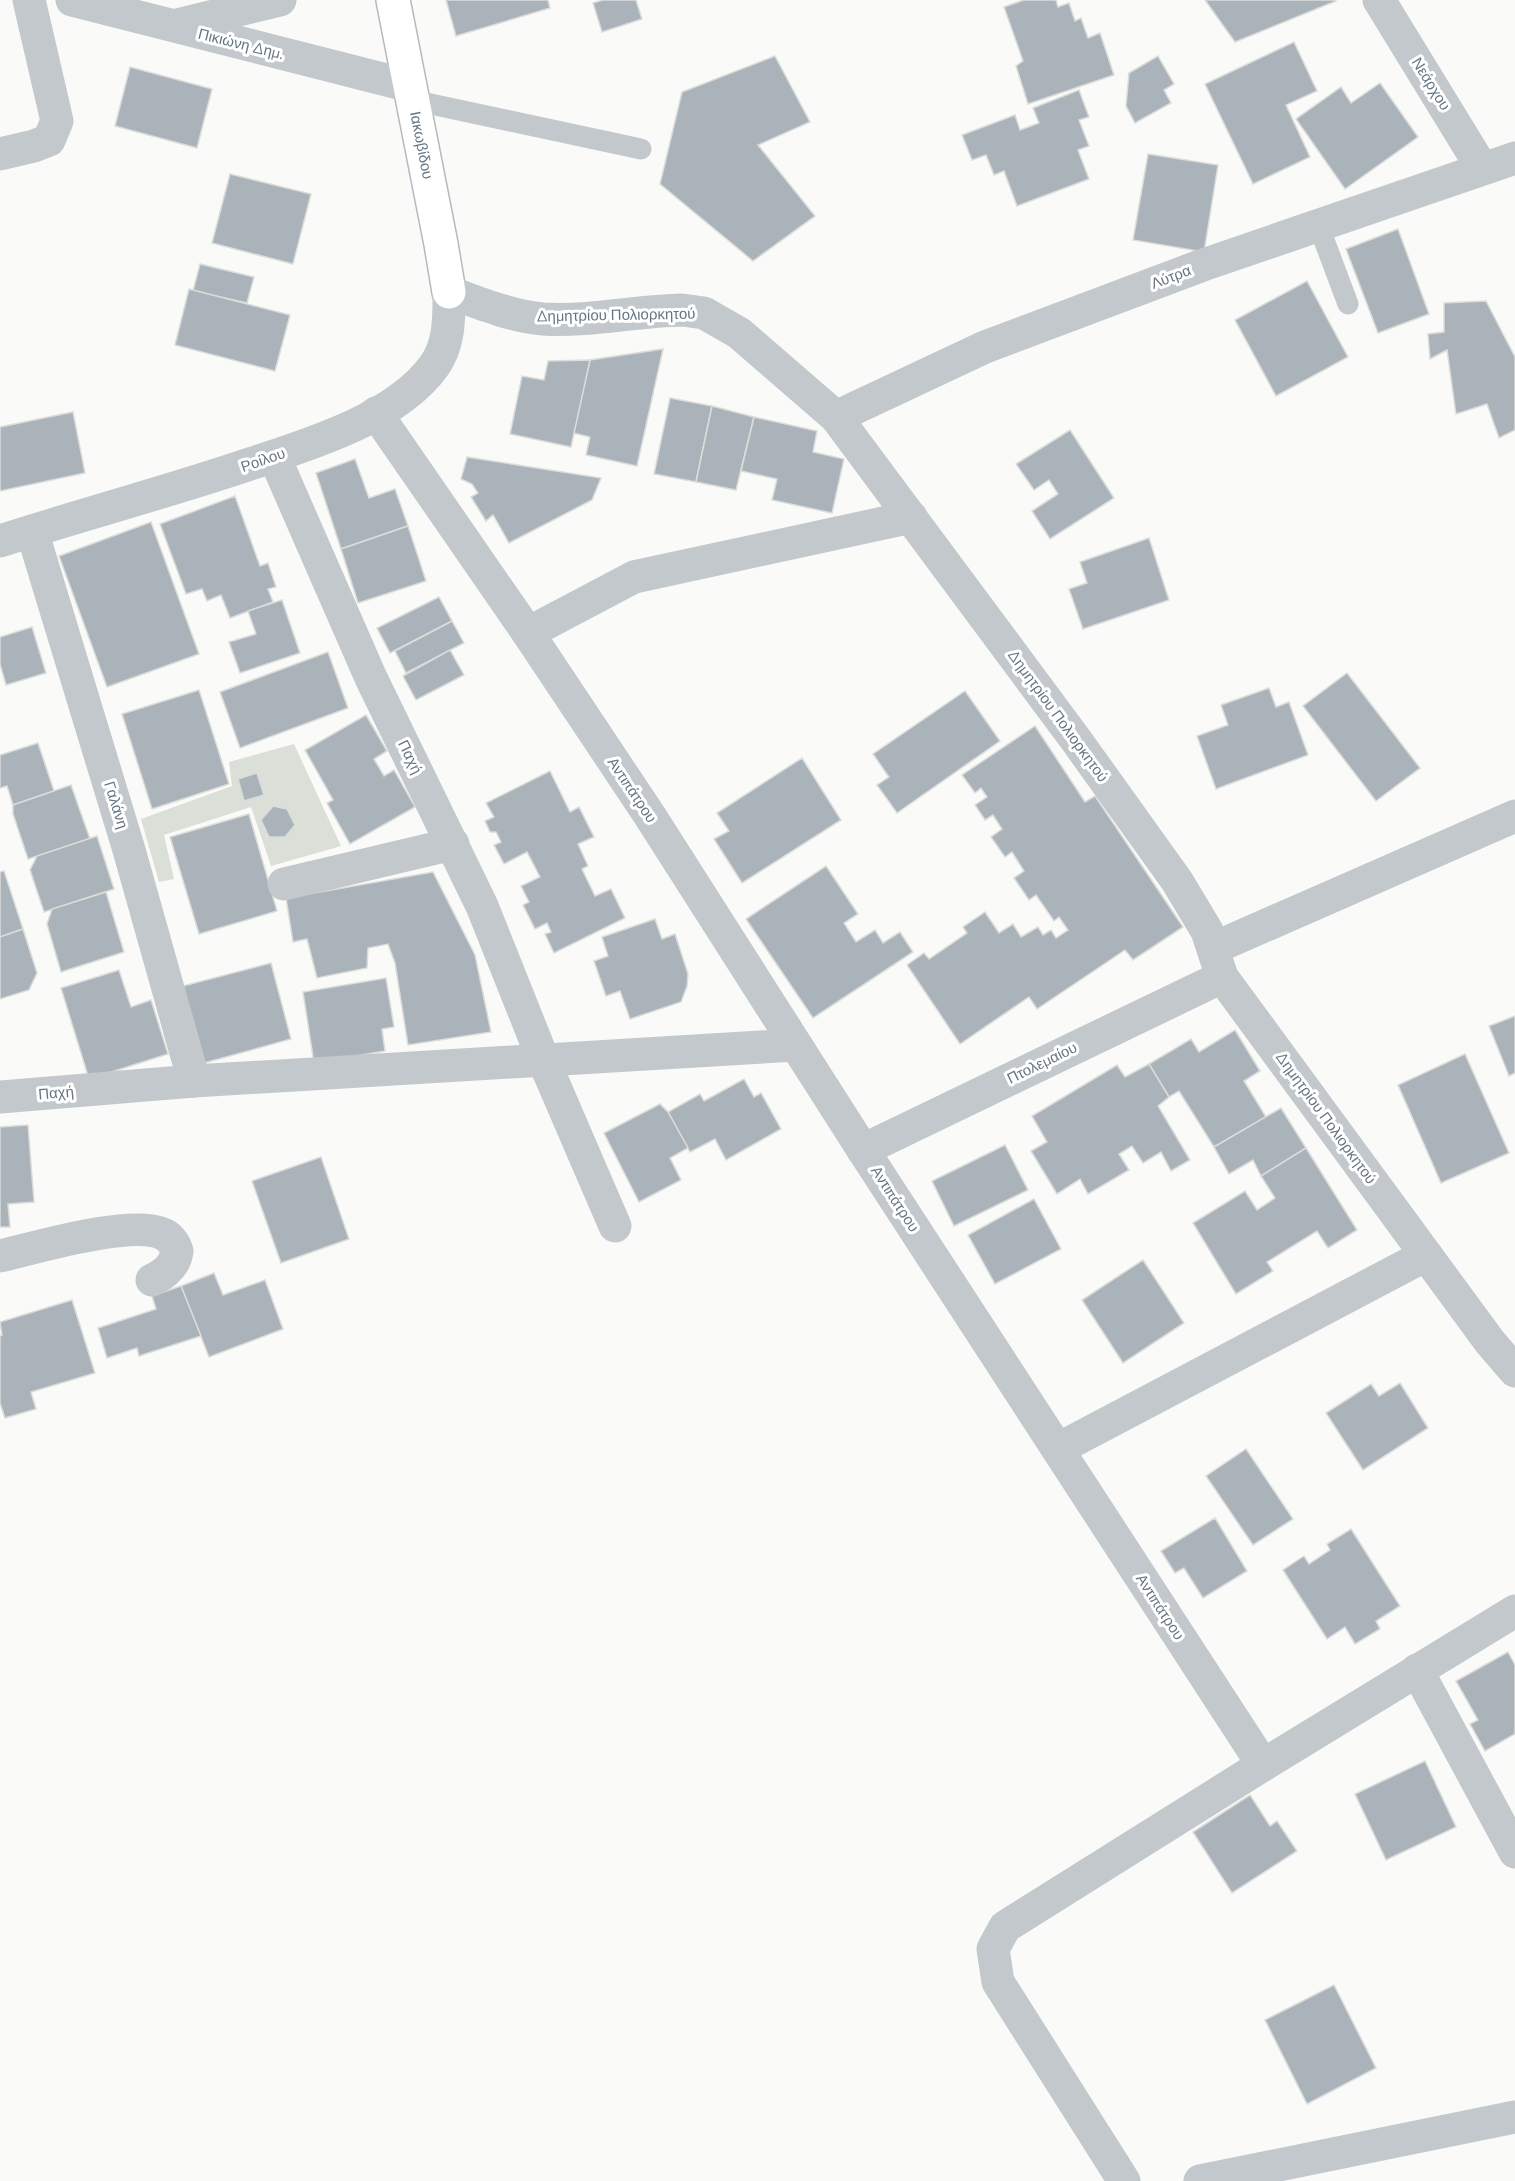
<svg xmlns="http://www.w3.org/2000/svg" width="1515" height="2181" viewBox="0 0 1515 2181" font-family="'Nunito Sans',sans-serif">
<rect width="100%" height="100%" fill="#fafaf8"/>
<polygon fill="#dadfd7" points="294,744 341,846 271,866 251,807 164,835 174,879 159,882 141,819 232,786 229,762"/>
<g fill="#aab3b9" stroke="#dcdcda" stroke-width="1.5">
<polygon points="446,0 548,0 550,8 456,36"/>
<polygon points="603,0 636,0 642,19 602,32 593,3"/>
<polygon points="1024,0 1056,0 1058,7 1069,3 1075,21 1081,18 1088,38 1100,33 1114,75 1028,104 1016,66 1023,61 1004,7"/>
<polygon points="1205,0 1335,0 1336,1 1235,42"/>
<polygon points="1294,42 1317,91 1286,105 1310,157 1253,184 1205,84"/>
<polygon points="775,56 810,122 758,145 815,216 753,261 660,184 682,92"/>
<polygon points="1158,56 1174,84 1164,90 1171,103 1135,123 1126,106 1129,73"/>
<polygon points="130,67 212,89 197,148 115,126"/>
<polygon points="1380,83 1418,137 1345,189 1296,119 1341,87 1351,103"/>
<polygon points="1079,90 1089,117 1079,120 1089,146 1078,150 1089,179 1017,206 1004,171 994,175 986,155 972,160 962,135 1015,115 1020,130 1039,123 1033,108"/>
<polygon points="1148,154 1218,165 1204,252 1133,240"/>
<polygon points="230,174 311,194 293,264 212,243"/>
<polygon points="1398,229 1429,314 1378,333 1346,249"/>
<polygon points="200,264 254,277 247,303 193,291"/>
<polygon points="1307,281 1348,357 1276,396 1235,320"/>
<polygon points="189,289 290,315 275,371 175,345"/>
<polygon points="1486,301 1515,357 1515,430 1499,438 1487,404 1456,414 1447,350 1430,359 1428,334 1444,332 1444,303"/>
<polygon points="663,349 637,466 586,455 590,437 573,433 590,360"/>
<polygon points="590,360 571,447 510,434 522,376 544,380 548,361"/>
<polygon points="670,398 712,406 696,482 654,474"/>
<polygon points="712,406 754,417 736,490 696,482"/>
<polygon points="73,412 85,473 0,491 0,427"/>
<polygon points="754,417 817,431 813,452 844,459 832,513 772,500 777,479 741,471"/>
<polygon points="1070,430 1114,498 1050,539 1032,511 1058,494 1049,480 1034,490 1016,464"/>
<polygon points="467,457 601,478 592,500 509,543 493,515 486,521 471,497 478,493 472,484 461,479"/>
<polygon points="355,459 369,498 395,489 408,526 341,549 316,473"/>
<polygon points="235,496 260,566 268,563 276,587 268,589 273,602 230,618 221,595 207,601 202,589 186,594 160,524"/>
<polygon points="151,522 199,654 107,687 59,556"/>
<polygon points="408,526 426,581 358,603 341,549"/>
<polygon points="1149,538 1169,600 1083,629 1069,589 1087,583 1080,562"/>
<polygon points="439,597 452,621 390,653 377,628"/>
<polygon points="282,600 300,653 240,673 229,642 256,634 248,611"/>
<polygon points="452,621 464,643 406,673 395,651"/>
<polygon points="32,627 46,673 6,685 0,664 0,637"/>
<polygon points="450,650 464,675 416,700 403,676"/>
<polygon points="328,652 348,708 240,748 220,692"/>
<polygon points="1347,673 1420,768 1376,801 1303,706"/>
<polygon points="1269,688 1276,707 1289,702 1308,755 1216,789 1197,736 1228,725 1221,705"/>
<polygon points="199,690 229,784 152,809 122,714"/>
<polygon points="965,691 1000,741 897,813 877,785 889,777 873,754"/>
<polygon points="366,715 387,751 374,759 384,776 394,770 415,807 350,844 327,803 333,800 305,750"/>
<polygon points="1035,726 1085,802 1095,796 1183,927 1133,960 1125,950 1037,1009 1029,997 960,1044 907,965 924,953 929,959 967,933 963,927 985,912 999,933 1013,924 1021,937 1038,927 1043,935 1051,930 1056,938 1068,930 1059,917 1054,921 1036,895 1029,900 1014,878 1024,871 1012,852 1005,857 991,837 1002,829 993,815 985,820 975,805 987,797 981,788 975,793 962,775"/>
<polygon points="38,743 54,791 13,805 7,786 0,788 0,755"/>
<polygon points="802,758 841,820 742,883 714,839 729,831 717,813"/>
<polygon points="550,771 570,812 579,807 594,837 578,844 588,866 582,869 595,896 611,889 625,918 554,953 545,934 551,932 547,923 535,929 523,905 529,902 521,886 540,877 527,852 504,864 494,845 501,842 496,832 490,832 485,821 494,817 486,803"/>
<polygon points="257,773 264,795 244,801 238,779"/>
<polygon points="71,785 90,839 28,859 13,814 13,805"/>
<polygon points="273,806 287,809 295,825 285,837 269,837 261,820"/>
<polygon points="249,814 277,911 199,934 170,837"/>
<polygon points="97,836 114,889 44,912 30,870 37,856"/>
<polygon points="826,866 858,914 844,923 856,942 875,930 883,943 900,932 913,952 813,1018 746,919"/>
<polygon points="4,871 23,929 0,937 0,872"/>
<polygon points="433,872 475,955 491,1032 408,1045 395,963 388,944 368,948 367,968 317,978 307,939 293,942 286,898"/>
<polygon points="106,892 124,952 61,972 47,924 52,909"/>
<polygon points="655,919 662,939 675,934 688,974 687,986 681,1002 630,1019 620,991 606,996 594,961 608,956 602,937"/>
<polygon points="23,929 37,973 29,990 0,999 0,937"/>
<polygon points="271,963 291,1039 204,1063 183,986"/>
<polygon points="119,970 131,1007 151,1000 168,1054 89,1079 61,988"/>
<polygon points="386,978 394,1027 382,1029 385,1051 314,1063 303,992"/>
<polygon points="1515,1016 1515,1073 1509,1076 1489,1026"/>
<polygon points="1235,1030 1260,1071 1244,1081 1266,1117 1214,1147 1179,1091 1169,1097 1149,1064 1191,1039 1199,1052"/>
<polygon points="1465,1054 1509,1153 1441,1183 1398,1085"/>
<polygon points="1149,1064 1169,1097 1158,1106 1190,1160 1171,1171 1161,1152 1143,1163 1132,1146 1119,1154 1129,1170 1088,1194 1080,1179 1057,1194 1031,1151 1047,1142 1032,1116 1117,1065 1125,1077"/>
<polygon points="744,1079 754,1097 761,1093 781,1129 726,1160 715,1139 690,1152 668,1112 700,1094 704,1101"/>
<polygon points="660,1104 668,1112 688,1148 670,1158 681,1180 639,1202 604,1133"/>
<polygon points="1281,1108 1306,1148 1261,1176 1253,1160 1229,1174 1214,1147"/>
<polygon points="28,1125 34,1202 8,1204 10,1227 0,1227 0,1127"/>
<polygon points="1005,1145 1028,1190 954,1226 932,1181"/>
<polygon points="1306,1148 1357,1230 1328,1248 1317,1231 1267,1262 1273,1271 1236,1294 1193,1223 1245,1191 1257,1210 1275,1198 1261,1176"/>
<polygon points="321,1157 349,1239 281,1263 252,1181"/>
<polygon points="1034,1199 1061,1249 995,1284 968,1235"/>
<polygon points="1143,1260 1184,1323 1123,1363 1082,1300"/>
<polygon points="214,1273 223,1295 265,1280 283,1329 209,1357 181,1286"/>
<polygon points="181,1286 201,1336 139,1356 137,1348 107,1358 98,1328 156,1309 152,1296"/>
<polygon points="72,1300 95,1373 31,1392 36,1409 5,1418 0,1403 0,1336 2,1335 0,1322"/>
<polygon points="1400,1383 1428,1428 1363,1470 1326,1413 1371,1384 1379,1396"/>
<polygon points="1246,1449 1293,1519 1253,1545 1206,1476"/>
<polygon points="1215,1518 1247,1571 1203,1598 1184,1568 1175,1573 1161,1551"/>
<polygon points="1351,1529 1400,1606 1376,1621 1380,1629 1355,1644 1345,1627 1327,1639 1283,1570 1304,1556 1309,1564 1330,1550 1327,1544"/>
<polygon points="1508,1652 1515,1665 1515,1734 1485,1751 1470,1724 1478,1720 1456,1681"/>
<polygon points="1425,1761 1456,1827 1386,1860 1355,1794"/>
<polygon points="1250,1795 1270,1826 1277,1821 1297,1851 1232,1893 1193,1832"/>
<polygon points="1334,1985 1376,2068 1307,2104 1265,2020"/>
</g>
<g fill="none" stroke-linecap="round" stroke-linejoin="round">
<g stroke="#b3babf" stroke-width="36">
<g id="secondary">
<path id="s1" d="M393 0 441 244 449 292"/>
</g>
</g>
<g stroke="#c3c8cc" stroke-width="21">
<polyline points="412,100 641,149"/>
<polyline points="1318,224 1348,304"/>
</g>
<g stroke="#c3c8cc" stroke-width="33">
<polyline points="72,0 410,86"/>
<polyline points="1379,0 1482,168"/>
<polyline points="177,25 280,0"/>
<polyline points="0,154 34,146 49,140 57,121 29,0"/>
<polyline points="376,413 528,633 650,816 863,1150 1263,1765"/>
<polyline points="836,417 985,347 1203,265 1515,158"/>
<polyline points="274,456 371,678 482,906 543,1059 615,1226"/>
<polyline points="32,531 129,850 194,1081"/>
<path d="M0 541C81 515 163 493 244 466 304 446 395 420 434 366 450 344 449 317 449 292 479 303 510 316 543 319 589 322 636 311 682 310L704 313 739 333 836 417 1076 740 1177 881 1207 931 1222 977 1490 1342 1515 1371"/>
<polyline points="528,633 634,577 911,517"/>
<polyline points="284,884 453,844"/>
<polyline points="1214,948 1515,816"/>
<polyline points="0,1097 194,1081 795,1045"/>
<polyline points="863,1150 1222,977"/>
<path d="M0 1256C35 1248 132 1219 163 1234 170 1237 175 1244 177 1251 175 1266 165 1274 152 1280"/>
<polyline points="1058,1449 1426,1255"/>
<polyline points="1417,1670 1515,1852"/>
<polyline points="1124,2181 998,1982 993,1949 1005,1927 1263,1765 1515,1611"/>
<polyline points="1200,2181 1515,2117"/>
</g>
<use href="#secondary" stroke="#fff" stroke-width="33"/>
</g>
<g text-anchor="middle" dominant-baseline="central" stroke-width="6" stroke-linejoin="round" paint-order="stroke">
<g font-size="15" fill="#657683" stroke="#fff">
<text transform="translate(241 44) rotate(14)">Πικιώνη Δημ.</text>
<text transform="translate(1431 84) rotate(58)">Νεάρχου</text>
<text stroke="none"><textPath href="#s1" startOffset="148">Ιακωβίδου</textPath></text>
<text transform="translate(1171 277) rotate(-21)">Λύτρα</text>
<text transform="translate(616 315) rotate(-1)">Δημητρίου Πολιορκητού</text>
<text transform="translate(263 460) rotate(-19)">Ροίλου</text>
<text transform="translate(1058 716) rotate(54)">Δημητρίου Πολιορκητού</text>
<text transform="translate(410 757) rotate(64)">Παχή</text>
<text transform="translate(632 790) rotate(56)">Αντιπάτρου</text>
<text transform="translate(116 805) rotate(73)">Γαλάνη</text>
<text transform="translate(1042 1063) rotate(-26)">Πτολεμαίου</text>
<text transform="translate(56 1093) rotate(-5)">Παχή</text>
<text transform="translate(1326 1118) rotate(54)">Δημητρίου Πολιορκητού</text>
<text transform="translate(895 1199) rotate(57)">Αντιπάτρου</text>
<text transform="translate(1160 1607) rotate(57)">Αντιπάτρου</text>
</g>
</g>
</svg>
